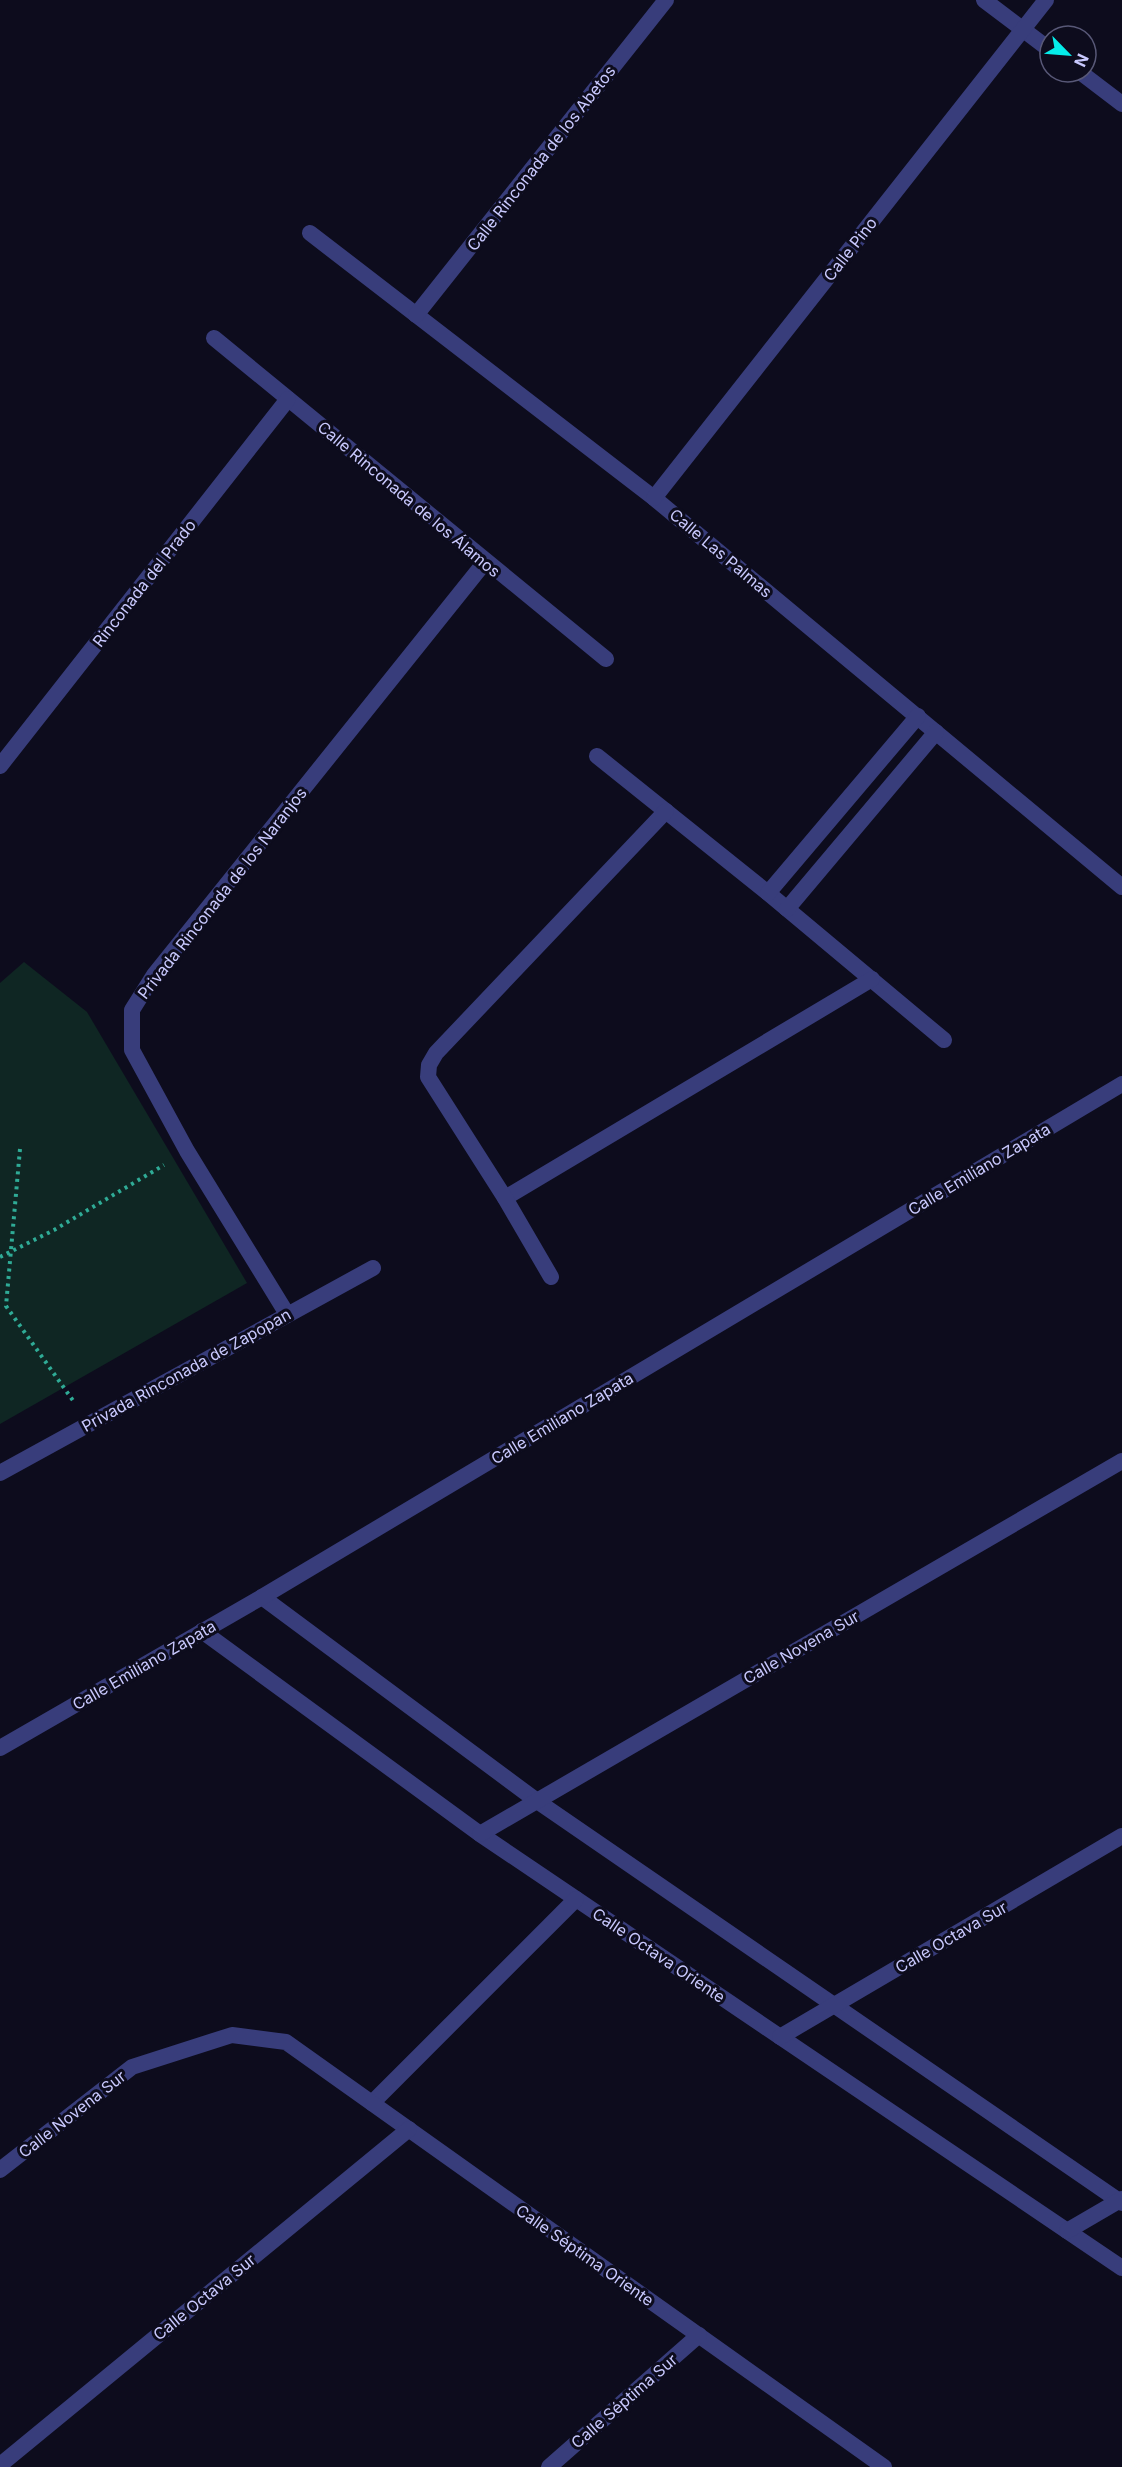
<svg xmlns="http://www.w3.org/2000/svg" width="1122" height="2467" viewBox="0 0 1122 2467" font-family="Inter,sans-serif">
<rect width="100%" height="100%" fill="#0d0c1d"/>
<polygon fill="#0f2623" points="24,962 87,1012 247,1283 0,1424 0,983"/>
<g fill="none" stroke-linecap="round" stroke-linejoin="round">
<g stroke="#2fab96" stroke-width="4" stroke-dasharray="3 4.5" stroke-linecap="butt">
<polyline points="20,1149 6,1306 74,1402"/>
<polyline points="0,1257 54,1230 164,1165"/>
</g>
<g stroke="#383d7b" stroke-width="16">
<polyline points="984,0 1050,50"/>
<polyline points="1080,72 1122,104"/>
<polyline points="310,233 654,498 1122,887"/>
<polyline points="416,315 666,0"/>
<polyline points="214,338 606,659"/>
<polyline points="654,498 1046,0"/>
<polyline points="597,756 768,893 944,1040"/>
<polyline points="0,766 288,399"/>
<polyline points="768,893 918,716"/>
<polyline points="787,909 936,732"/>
<polyline points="505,1198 872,979"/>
<polyline points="551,1277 505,1198 428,1077 429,1065 436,1053 666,811"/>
<polyline points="287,1314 187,1151 132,1050 132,1010 154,975 485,562"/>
<polyline points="0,1473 373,1268"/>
<polyline points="262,1597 537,1801 1122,2203"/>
<polyline points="202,1631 480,1834 1122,2268"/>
<polyline points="480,1834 1122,1461"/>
<polyline points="780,2037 1122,1836"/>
<polyline points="372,2103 576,1899"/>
<polyline points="0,2170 132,2067 232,2035 286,2042 884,2467"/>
<polyline points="1067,2231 1122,2199"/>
<polyline points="0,2465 409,2129"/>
<polyline points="549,2467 699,2335"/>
</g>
<polyline stroke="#383d7b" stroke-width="16" points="0,1748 262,1597 1122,1084"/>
</g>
<g text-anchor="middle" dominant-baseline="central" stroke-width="6" stroke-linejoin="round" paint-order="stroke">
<g font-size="16" fill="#c9c9fe" stroke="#0d0c1d">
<text transform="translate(541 158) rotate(-52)">Calle Rinconada de los Abetos</text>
<text transform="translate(850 249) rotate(-52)">Calle Pino</text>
<text transform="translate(409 499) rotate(40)">Calle Rinconada de los Álamos</text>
<text transform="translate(721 553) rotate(40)">Calle Las Palmas</text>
<text transform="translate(144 583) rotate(-52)">Rinconada del Prado</text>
<text transform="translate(222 893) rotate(-52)">Privada Rinconada de los Naranjos</text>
<text transform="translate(979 1169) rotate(-31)">Calle Emiliano Zapata</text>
<text transform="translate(186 1370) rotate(-29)">Privada Rinconada de Zapopan</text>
<text transform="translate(562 1418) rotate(-31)">Calle Emiliano Zapata</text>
<text transform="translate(801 1647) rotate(-30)">Calle Novena Sur</text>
<text transform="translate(144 1665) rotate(-30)">Calle Emiliano Zapata</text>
<text transform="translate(951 1937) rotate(-30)">Calle Octava Sur</text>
<text transform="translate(659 1955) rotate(34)">Calle Octava Oriente</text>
<text transform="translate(72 2114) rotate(-38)">Calle Novena Sur</text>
<text transform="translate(585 2255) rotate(35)">Calle Séptima Oriente</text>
<text transform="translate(204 2297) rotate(-39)">Calle Octava Sur</text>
<text transform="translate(624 2401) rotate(-41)">Calle Séptima Sur</text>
</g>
</g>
<g transform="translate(1068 54) rotate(115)"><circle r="28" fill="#0d0c1d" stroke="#585877" stroke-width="1.5"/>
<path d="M0-4.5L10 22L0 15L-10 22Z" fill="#05edea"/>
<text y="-9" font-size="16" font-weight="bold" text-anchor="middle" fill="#c9c9fe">N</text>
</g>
</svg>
